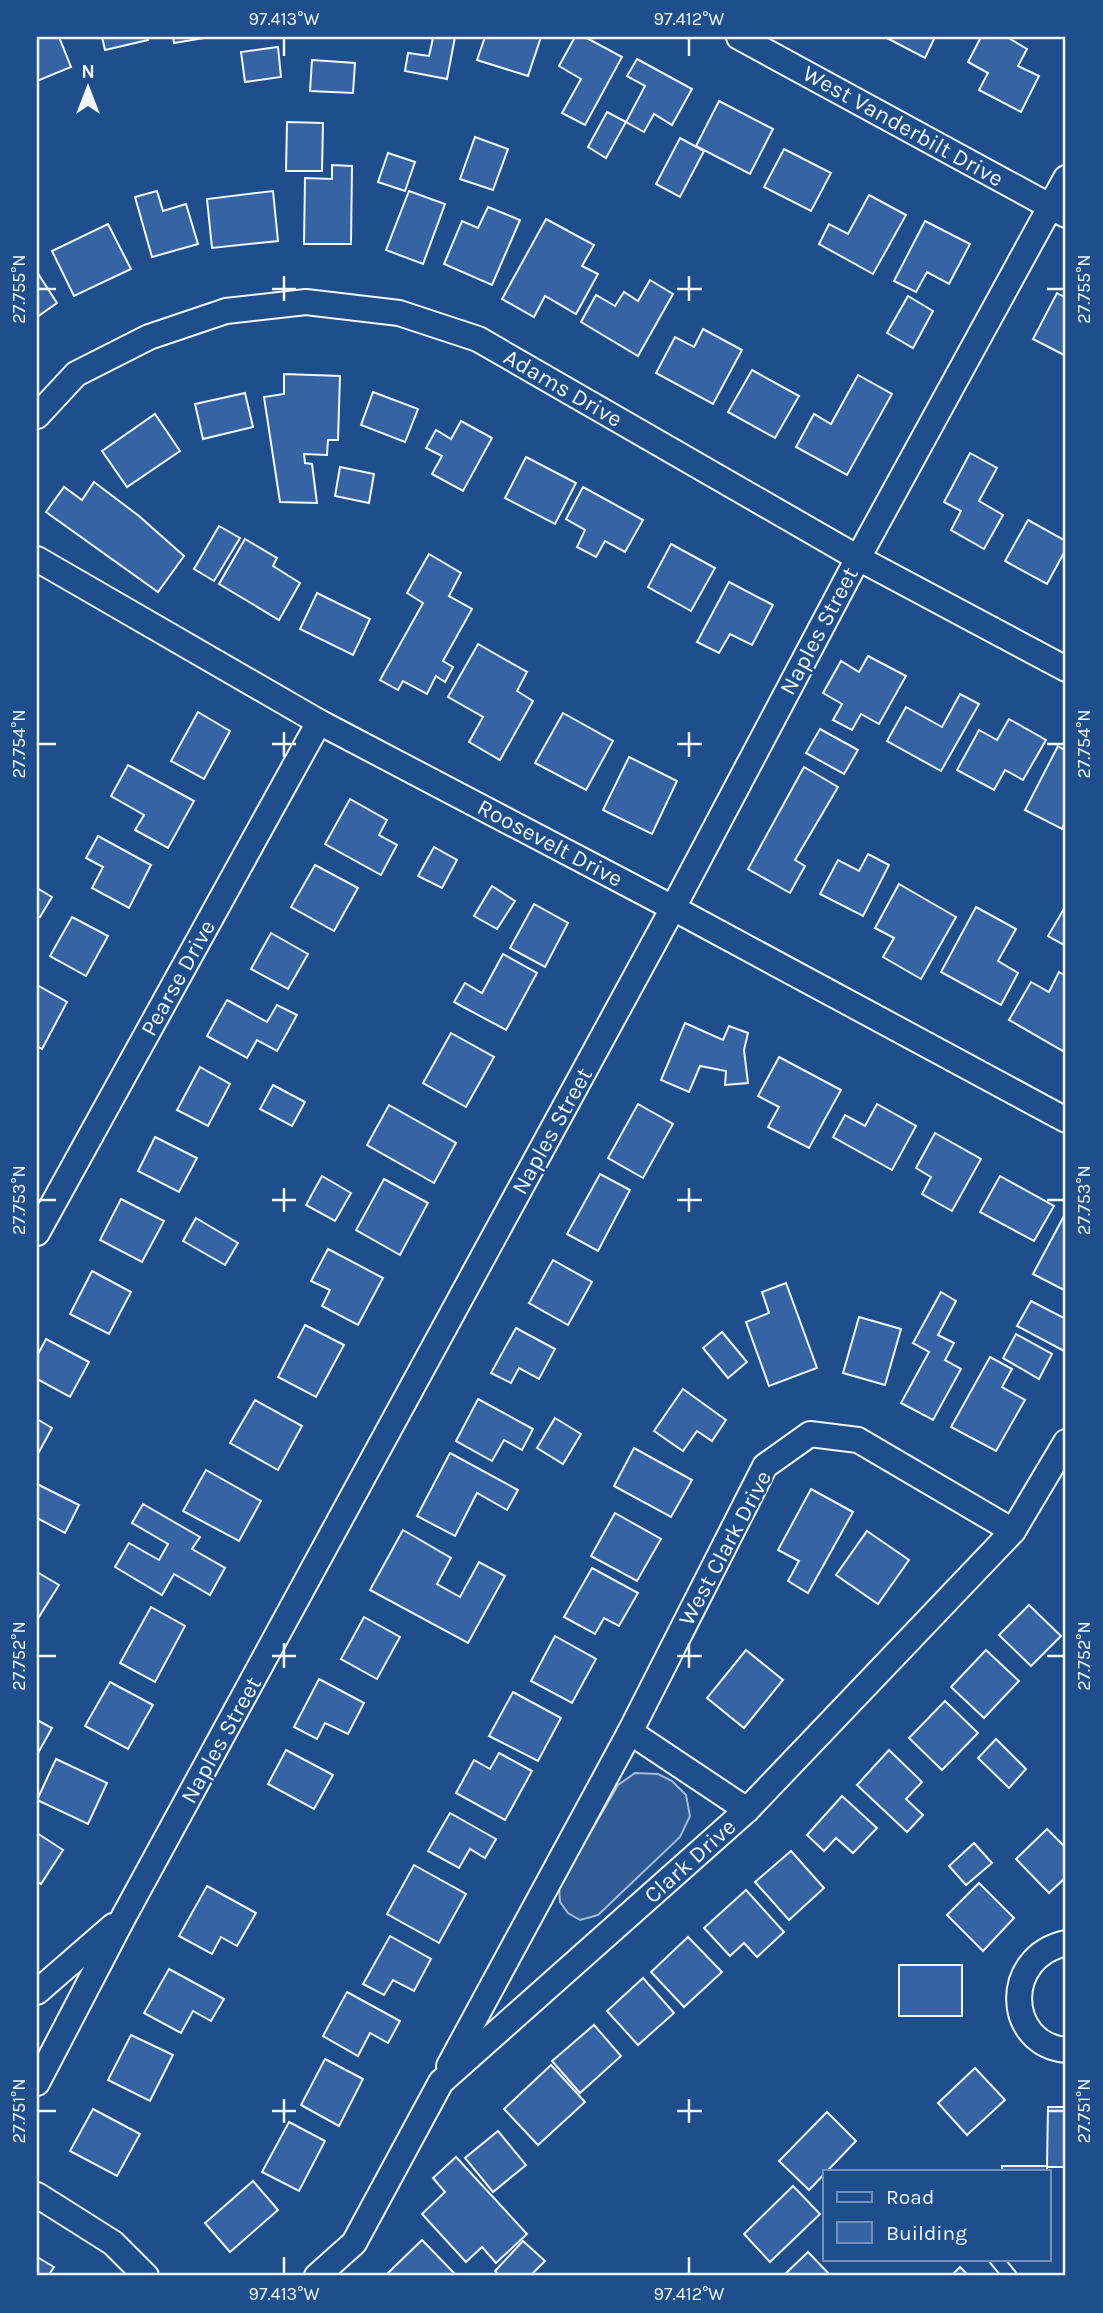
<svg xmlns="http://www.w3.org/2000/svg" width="1103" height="2313" viewBox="0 0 1103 2313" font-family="Karla,sans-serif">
<rect width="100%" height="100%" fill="#1f4e8c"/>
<polygon fill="#305b95" stroke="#a8bbd7" stroke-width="2" points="635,1773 658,1774 672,1781 686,1795 690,1816 680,1837 598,1915 580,1920 568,1913 560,1902 559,1887 618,1785"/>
<g fill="#3563a3" stroke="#f2f6ff" stroke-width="2">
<polygon points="37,37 59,37 71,67 37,81"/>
<polygon points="102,37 147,37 148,40 105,50"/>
<polygon points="173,37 210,37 174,43"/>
<polygon points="428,37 455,37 447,79 405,71 408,53 429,56 433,38"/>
<polygon points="485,37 541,37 528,76 477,60"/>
<polygon points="575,37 585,37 622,57 585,125 562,113 581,79 559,66"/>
<polygon points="885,37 935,37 925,58"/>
<polygon points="981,37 1007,37 1027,49 1018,66 1039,76 1021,112 979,90 988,73 968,62"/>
<polygon points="278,47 281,77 245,82 241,52"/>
<polygon points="637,59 692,89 672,125 654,114 644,132 626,122 645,86 627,76"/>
<polygon points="312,60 355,63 353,93 310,91"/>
<polygon points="719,101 773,129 750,174 696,146"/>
<polygon points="607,112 626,122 606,158 588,147"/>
<polygon points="287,122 323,123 322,171 286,171"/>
<polygon points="475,137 508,149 493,190 460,179"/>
<polygon points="680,138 704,151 680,197 656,184"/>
<polygon points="784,149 831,173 811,211 764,187"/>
<polygon points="388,153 415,162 405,191 378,182"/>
<polygon points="332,165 352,166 351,244 304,244 305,178 332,179"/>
<polygon points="157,191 163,211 186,204 198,244 152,257 135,197"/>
<polygon points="273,191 278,241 212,248 207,199"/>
<polygon points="409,191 445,204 423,264 386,250"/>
<polygon points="869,195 906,215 873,274 819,244 829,224 848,234"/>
<polygon points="488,207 520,220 492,285 444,264 462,221 478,228"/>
<polygon points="546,219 594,245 582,266 598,274 576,314 545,296 534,317 502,299"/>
<polygon points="925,221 970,244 949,284 927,272 916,292 894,281"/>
<polygon points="108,224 131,269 74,296 52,251"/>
<polygon points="37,272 57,303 37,317"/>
<polygon points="650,280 673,294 638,356 581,322 596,295 615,306 624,292 638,301"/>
<polygon points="1057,293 1066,298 1066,356 1033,339"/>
<polygon points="908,296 933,311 913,348 887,333"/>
<polygon points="703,329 742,350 713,404 656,373 675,337 694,347"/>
<polygon points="752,370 799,396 775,438 728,412"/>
<polygon points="284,374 340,376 338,440 328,440 327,455 304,454 305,463 312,464 317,503 280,502 264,397 284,394"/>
<polygon points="858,375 892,394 847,475 796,447 814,414 831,424"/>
<polygon points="373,392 418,409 405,442 361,425"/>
<polygon points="245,393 253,427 203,439 195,404"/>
<polygon points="155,414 180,451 127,487 102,451"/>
<polygon points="461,421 492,438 463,491 432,474 442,456 426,448 436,430 451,439"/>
<polygon points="970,453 997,468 979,501 1003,515 984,549 951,530 961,511 944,502"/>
<polygon points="526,457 576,483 555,524 505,498"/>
<polygon points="340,467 374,474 369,503 335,496"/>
<polygon points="94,482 139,516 184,556 158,592 46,512 64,487 82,500"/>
<polygon points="583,487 643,520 625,552 605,541 596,557 577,547 585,530 566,519"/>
<polygon points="1028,520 1066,541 1066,549 1047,584 1005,561"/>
<polygon points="219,526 240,538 214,581 194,569"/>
<polygon points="245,539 277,558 273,566 300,583 279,620 219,584"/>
<polygon points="671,544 715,568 691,611 648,587"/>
<polygon points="429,554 461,573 449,596 472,609 443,661 453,667 445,682 436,676 427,694 403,681 398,690 380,680 423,603 407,593"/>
<polygon points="729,582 773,605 752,645 730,634 719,653 697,642"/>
<polygon points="317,593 370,619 353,655 300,629"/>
<polygon points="478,644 527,672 517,691 533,701 500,760 469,742 483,717 448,697"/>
<polygon points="868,656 906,676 879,724 861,714 852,730 833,720 842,704 823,693 841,661 859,672"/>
<polygon points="960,694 979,704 941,771 887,741 906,707 942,727"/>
<polygon points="198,712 230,731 204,779 171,761"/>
<polygon points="563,713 613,741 586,790 535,763"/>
<polygon points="1009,719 1046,740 1023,780 1005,770 994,790 957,770 979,730 997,740"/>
<polygon points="820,729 858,750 844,774 806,753"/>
<polygon points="1058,746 1066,751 1066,820 1062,829 1025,810"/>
<polygon points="629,757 677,781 652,834 603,810"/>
<polygon points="128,765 194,801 168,848 135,830 144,815 111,796"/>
<polygon points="804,767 838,787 795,860 805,866 790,893 748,869"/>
<polygon points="350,799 387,820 379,835 397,845 381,875 325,844"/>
<polygon points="98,836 151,865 129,908 92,888 103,867 86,858"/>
<polygon points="434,847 457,860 442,888 418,876"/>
<polygon points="868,854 889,865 863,916 820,894 838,860 859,871"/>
<polygon points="315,865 358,888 334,931 291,907"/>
<polygon points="899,884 956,917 921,979 883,957 894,938 875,928"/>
<polygon points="492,886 515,901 497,929 474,916"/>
<polygon points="37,888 52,897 40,917 37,916"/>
<polygon points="534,904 568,923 545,967 510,948"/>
<polygon points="976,907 1016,929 998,961 1018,973 1001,1005 941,972"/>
<polygon points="1065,907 1066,907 1066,946 1048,936"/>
<polygon points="72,917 108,936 86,976 50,956"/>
<polygon points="271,933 308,954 288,989 251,969"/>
<polygon points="503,954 537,973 506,1030 454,1002 465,983 482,993"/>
<polygon points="1059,972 1066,976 1066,1045 1063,1051 1009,1020 1031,982 1049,992"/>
<polygon points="37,985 67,1002 42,1049 37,1046"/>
<polygon points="227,1000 267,1022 277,1005 297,1015 277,1051 257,1040 247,1058 207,1036"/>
<polygon points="685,1023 723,1040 729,1026 748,1033 744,1050 748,1083 725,1085 726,1071 700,1066 689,1092 661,1080"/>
<polygon points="451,1033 494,1057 466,1107 423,1083"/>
<polygon points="779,1057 841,1090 809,1148 768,1127 779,1107 758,1096"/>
<polygon points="200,1067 230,1084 208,1126 177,1110"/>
<polygon points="273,1085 305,1102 292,1126 260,1109"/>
<polygon points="638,1104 673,1124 643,1178 608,1158"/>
<polygon points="877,1104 916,1126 892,1170 833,1137 845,1115 865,1126"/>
<polygon points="389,1105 456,1143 434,1183 367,1145"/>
<polygon points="935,1133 981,1159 952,1211 922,1194 931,1177 916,1168"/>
<polygon points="155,1137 197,1158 179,1192 138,1171"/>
<polygon points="600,1174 630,1190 598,1251 567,1234"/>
<polygon points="322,1176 351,1193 335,1221 306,1205"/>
<polygon points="1000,1176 1054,1206 1034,1241 980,1212"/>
<polygon points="384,1179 428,1203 400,1255 356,1230"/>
<polygon points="121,1199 164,1221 142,1262 100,1240"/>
<polygon points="1065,1214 1066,1215 1066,1291 1033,1274"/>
<polygon points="196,1218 238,1243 225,1265 183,1241"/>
<polygon points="328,1249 383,1278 358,1325 322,1306 330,1290 311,1281"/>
<polygon points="553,1260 592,1282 568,1325 529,1303"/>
<polygon points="92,1271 131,1292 109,1334 70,1314"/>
<polygon points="786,1283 817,1368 769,1386 746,1322 769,1313 762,1292"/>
<polygon points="941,1292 956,1301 938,1335 954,1343 945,1360 961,1369 933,1420 901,1403 929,1352 913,1343"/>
<polygon points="1031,1301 1066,1319 1066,1352 1017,1326"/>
<polygon points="859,1317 901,1329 885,1385 843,1373"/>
<polygon points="305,1325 344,1345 316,1397 278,1377"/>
<polygon points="516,1328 555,1349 539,1379 519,1368 511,1383 491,1373"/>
<polygon points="722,1332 747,1362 728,1378 703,1348"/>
<polygon points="1016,1334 1052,1354 1039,1379 1003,1358"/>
<polygon points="46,1339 89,1362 70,1397 37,1379 37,1356"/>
<polygon points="990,1357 1012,1369 1002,1387 1025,1400 996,1451 951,1427"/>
<polygon points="683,1389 726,1420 712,1441 697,1431 683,1451 654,1431"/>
<polygon points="478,1399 533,1429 522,1450 504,1440 492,1461 456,1441"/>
<polygon points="255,1400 302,1426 278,1470 230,1443"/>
<polygon points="555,1418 581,1434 563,1464 537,1448"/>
<polygon points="37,1419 52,1428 39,1452 37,1451"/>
<polygon points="634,1448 692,1480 671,1517 614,1486"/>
<polygon points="450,1453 518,1490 507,1510 477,1493 455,1536 417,1516"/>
<polygon points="206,1470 261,1501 239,1541 183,1511"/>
<polygon points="37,1484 79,1505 65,1533 37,1518"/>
<polygon points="811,1489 853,1512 808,1593 788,1581 799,1561 778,1550"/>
<polygon points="143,1504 200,1537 192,1549 225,1568 210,1595 174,1574 162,1595 115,1567 129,1543 159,1560 168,1544 132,1523"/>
<polygon points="615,1513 661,1539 637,1581 591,1556"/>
<polygon points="403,1530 451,1558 437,1584 460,1597 479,1562 505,1576 468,1643 370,1590"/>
<polygon points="867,1531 909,1560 878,1604 836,1575"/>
<polygon points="592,1568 638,1593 619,1626 604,1618 595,1634 564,1617"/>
<polygon points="37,1572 59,1585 37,1620"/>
<polygon points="1029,1605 1061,1636 1031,1666 999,1635"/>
<polygon points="151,1607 185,1626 155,1682 120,1663"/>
<polygon points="364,1617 400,1637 377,1679 341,1659"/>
<polygon points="555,1636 596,1659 572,1703 531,1681"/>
<polygon points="746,1650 783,1680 744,1728 707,1698"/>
<polygon points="986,1650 1019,1681 984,1718 951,1687"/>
<polygon points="319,1679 364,1703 348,1734 325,1723 317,1739 294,1727"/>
<polygon points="110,1682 153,1705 128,1749 85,1726"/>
<polygon points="513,1692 561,1718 538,1761 489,1736"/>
<polygon points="945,1701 978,1733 942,1770 909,1738"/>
<polygon points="37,1720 52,1728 38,1753 37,1752"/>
<polygon points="996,1739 1026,1769 1009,1788 978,1758"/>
<polygon points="286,1750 333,1775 314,1809 268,1784"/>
<polygon points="889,1750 922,1782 906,1799 923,1815 907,1832 857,1785"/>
<polygon points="499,1753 532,1771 505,1820 456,1793 474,1760 490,1769"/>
<polygon points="56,1759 107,1783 88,1824 37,1800"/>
<polygon points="842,1796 877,1828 853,1853 836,1838 824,1851 807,1835"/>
<polygon points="450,1813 496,1839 485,1858 470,1849 459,1868 428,1851"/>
<polygon points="1047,1829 1066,1848 1066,1877 1049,1893 1016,1859"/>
<polygon points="37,1833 63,1850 41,1884 37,1881"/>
<polygon points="974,1843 992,1863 966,1885 949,1866"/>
<polygon points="791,1851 824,1888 789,1920 755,1882"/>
<polygon points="414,1865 466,1894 439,1943 387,1914"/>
<polygon points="979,1883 1014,1918 983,1951 947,1915"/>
<polygon points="207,1886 256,1913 237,1946 221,1937 212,1954 179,1936"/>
<polygon points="746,1890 784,1932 757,1957 744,1943 730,1956 704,1928"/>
<polygon points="390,1936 431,1959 414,1991 393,1980 384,1995 363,1984"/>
<polygon points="688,1937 722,1972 684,2007 651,1972"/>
<rect x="899" y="1965" width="63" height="51"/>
<polygon points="169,1969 224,1999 211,2021 193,2011 181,2033 144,2013"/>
<polygon points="643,1978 674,2013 638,2045 607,2011"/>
<polygon points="347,1992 400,2021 388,2043 370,2033 358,2056 323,2036"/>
<polygon points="594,2025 621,2056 580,2093 552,2061"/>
<polygon points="131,2035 173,2055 150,2101 108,2080"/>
<polygon points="325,2059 363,2079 339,2126 301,2105"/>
<polygon points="551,2065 585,2102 538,2145 504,2109"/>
<polygon points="975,2068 1005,2100 967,2135 938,2103"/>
<polygon points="1048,2107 1066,2107 1066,2167 1047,2167"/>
<polygon points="93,2109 140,2134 117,2176 70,2151"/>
<polygon points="827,2112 856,2141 809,2190 779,2161"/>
<polygon points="289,2122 325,2141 299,2191 262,2172"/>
<polygon points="498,2131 526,2165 493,2192 465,2158"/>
<polygon points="456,2157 527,2234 496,2263 482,2247 466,2262 422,2214 445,2192 433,2178"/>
<rect x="1002" y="2166" width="45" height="5"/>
<polygon points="253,2181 278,2210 230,2252 205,2223"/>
<polygon points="793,2186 820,2214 770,2262 744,2234"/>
<polygon points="422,2240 455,2274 453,2276 390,2276 388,2273"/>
<polygon points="523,2241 545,2261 530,2276 500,2276 495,2271"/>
<polygon points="808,2252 831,2276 783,2276"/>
<polygon points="37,2257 54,2267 48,2276 37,2276"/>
<polygon points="960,2267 969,2276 951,2276"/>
</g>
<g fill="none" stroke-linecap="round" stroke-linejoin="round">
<g stroke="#f2f6ff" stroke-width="16">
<polyline id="lane" points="996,2259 1010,2276"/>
</g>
<g stroke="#f2f6ff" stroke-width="28">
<g id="street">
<polyline points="739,37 1066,215"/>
<polyline points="37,416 76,374 149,337 226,311 306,302 399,313 478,339 858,558 1066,669"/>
<polyline points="37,559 319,722 673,908 1066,1120"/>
<polyline points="37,1233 319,722"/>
<polyline points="630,1732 747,1810"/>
<path d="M1066 1943C1002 1957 1005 2044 1066 2050"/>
<polyline points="37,1992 113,1926"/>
<polyline points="449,2066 630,1732 765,1466 810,1434 858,1440 1013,1531"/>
<polyline points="37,2083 123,1918 673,908 858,558 1066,178"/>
<polyline points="37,2195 113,2243 146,2276"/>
<polyline points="317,2276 354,2243 441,2082 747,1810 1013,1531 1066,1442"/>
</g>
</g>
<use href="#lane" stroke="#1f4e8c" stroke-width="12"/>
<use href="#street" stroke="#1f4e8c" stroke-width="24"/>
</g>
<path fill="none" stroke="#f2f6ff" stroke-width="2.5" d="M284 38V56M689 38V56M284 276V301M689 276V301M38 289H56M272 289H296M677 289H702M1047 289H1064M284 732V757M689 732V757M38 744H56M272 744H296M677 744H702M1047 744H1064M284 1188V1212M689 1188V1212M38 1200H56M272 1200H296M677 1200H702M1047 1200H1064M284 1643V1668M689 1643V1668M38 1656H56M272 1656H296M677 1656H702M1047 1656H1064M284 2099V2123M689 2099V2123M38 2111H56M272 2111H296M677 2111H702M1047 2111H1064M284 2257V2274M689 2257V2274"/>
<g text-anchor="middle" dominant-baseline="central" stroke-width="5" stroke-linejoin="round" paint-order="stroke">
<g font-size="23" fill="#f2f6ff" stroke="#1f4e8c">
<text transform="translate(903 126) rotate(29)">West Vanderbilt Drive</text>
<text transform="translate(563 388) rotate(30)">Adams Drive</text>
<text transform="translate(819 631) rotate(-62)">Naples Street</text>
<text transform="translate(550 843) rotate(28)">Roosevelt Drive</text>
<text transform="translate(178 978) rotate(-61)">Pearse Drive</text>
<text transform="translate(552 1131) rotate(-61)">Naples Street</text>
<text transform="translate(725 1548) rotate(-62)">West Clark Drive</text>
<text transform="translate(221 1740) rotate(-61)">Naples Street</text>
<text transform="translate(690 1861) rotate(-42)">Clark Drive</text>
</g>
</g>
<rect width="1103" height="2313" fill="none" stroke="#1f4e8c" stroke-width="77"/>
<rect x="823" y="2170" width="228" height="91" fill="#1f4e8c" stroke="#7391ba" stroke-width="2"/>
<rect x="837" y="2192" width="35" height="10" fill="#1f4e8c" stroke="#7391ba" stroke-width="2"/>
<text x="886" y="2204" font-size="21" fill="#f2f6ff">Road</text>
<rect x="837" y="2222" width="35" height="21" fill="#3563a3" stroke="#7391ba" stroke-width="2"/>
<text x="886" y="2240" font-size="21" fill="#f2f6ff">Building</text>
<g transform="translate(88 88)" stroke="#1f4e8c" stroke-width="5" paint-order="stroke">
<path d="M0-5L12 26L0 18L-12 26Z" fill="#f2f6ff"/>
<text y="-10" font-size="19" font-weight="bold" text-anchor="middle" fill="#f2f6ff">N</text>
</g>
<rect x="38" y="38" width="1026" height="2236" fill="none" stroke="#f2f6ff" stroke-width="2.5"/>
<g font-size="18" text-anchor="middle" fill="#f2f6ff">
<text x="284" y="25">97.413°W</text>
<text x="689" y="25">97.412°W</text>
<text transform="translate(19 289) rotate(-90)" y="6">27.755°N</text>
<text transform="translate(1084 289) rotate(-90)" y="6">27.755°N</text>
<text transform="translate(19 744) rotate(-90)" y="6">27.754°N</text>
<text transform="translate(1084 744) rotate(-90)" y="6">27.754°N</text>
<text transform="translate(19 1200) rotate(-90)" y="6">27.753°N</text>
<text transform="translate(1084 1200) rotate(-90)" y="6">27.753°N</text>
<text transform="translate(19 1656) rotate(-90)" y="6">27.752°N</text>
<text transform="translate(1084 1656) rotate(-90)" y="6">27.752°N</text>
<text transform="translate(19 2111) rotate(-90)" y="6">27.751°N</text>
<text transform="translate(1084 2111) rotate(-90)" y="6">27.751°N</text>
<text x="284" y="2300">97.413°W</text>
<text x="689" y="2300">97.412°W</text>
</g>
</svg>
